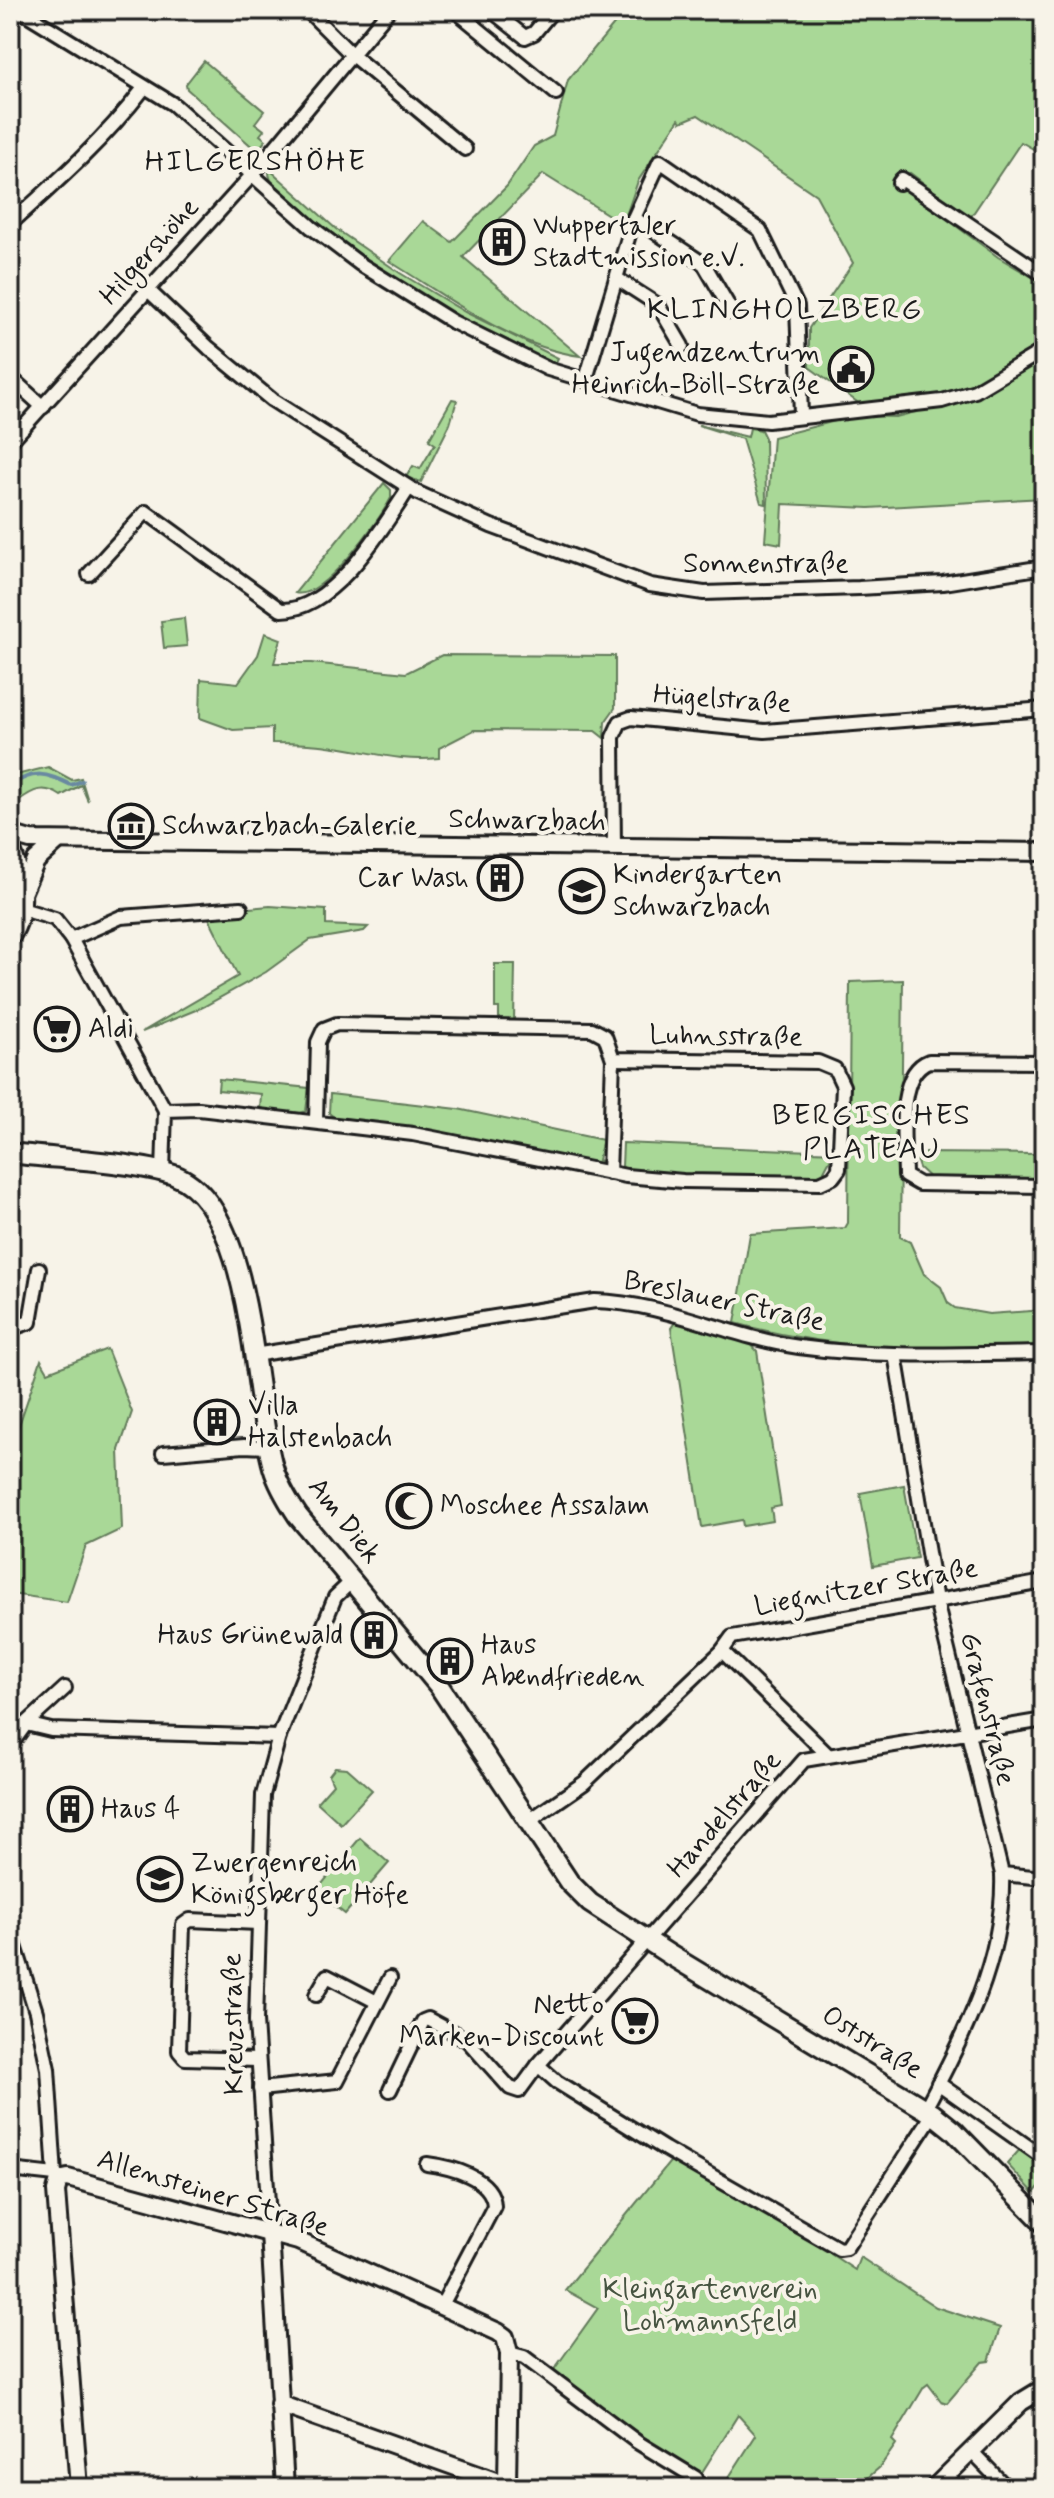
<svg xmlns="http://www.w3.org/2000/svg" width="1054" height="2498" viewBox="0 0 1054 2498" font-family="Mynerve,sans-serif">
<rect width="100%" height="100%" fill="#f7f3e8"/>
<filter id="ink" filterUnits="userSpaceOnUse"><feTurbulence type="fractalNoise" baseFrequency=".0125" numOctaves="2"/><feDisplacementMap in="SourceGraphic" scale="16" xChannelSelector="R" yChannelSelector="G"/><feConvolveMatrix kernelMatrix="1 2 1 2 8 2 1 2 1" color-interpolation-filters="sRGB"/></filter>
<g filter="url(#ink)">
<g fill="#a9d897" stroke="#627a5a" stroke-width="2">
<path d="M626 10H981L1042 19 1044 13V155L1021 142 970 218 910 173 894 180 998 257 1044 284V346L978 385 957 394 864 407 809 367V328L853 263 816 195 698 115 681 122 679 119 638 181 623 224 543 174 463 257 580 356C512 347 446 296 389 261L423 221 452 242 507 186 534 146 553 136 568 80Z"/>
<polygon points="204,61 264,111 255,123 264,130 260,135 266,140 257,151 187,89 186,84"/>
<path d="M269 169 336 229 400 273 465 312 558 358 554 366C465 324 376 277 302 210 289 199 267 187 269 169Z"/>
<polygon points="1044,357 1044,498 869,508 783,504 781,544 765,541 773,437 855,416 896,417 981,395"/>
<polygon points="452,399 457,400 450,424 421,482 406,477 413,466 420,469 435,444 429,440"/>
<polygon points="698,425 748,437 750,428 761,430 765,438 766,504 761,503 742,439"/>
<path d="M384 483 391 490V498C379 521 322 601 295 593Z"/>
<polygon points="184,618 187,646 164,648 161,621"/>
<path d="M265 633 281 639 274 663H311L406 673 442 655 615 656V708L605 722 604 738 595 731 474 730 439 748V758C399 763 366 750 328 746 309 743 290 743 272 743V728L233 730 200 718 201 679 238 683 258 655Z"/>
<path d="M48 767 72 780 81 778 88 801 81 785 61 796C44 784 33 790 18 801L10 786 12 776Z"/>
<polygon points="270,906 326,910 326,925 368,927 364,931 310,940 266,972 203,1007 142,1032 238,976 206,912"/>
<polygon points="495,964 515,964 514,1022 499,1022 499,1008 495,1008"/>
<path d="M903 980 900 1237 910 1242 924 1274 941 1287 948 1303 955 1308 989 1314 1044 1310V1348C934 1349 842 1353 735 1323L750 1234 845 1228 848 1223 850 982Z"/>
<polygon points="219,1079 309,1088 306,1111 298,1114 260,1110 261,1094 218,1090"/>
<polygon points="330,1094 458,1109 603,1140 598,1160 602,1161 595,1166 364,1120 335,1118 329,1113"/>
<polygon points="623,1143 834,1152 824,1171 827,1172 813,1178 628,1172 622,1166"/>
<polygon points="914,1153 1044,1154 1044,1182 932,1180 919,1168"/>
<polygon points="676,1321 749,1342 757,1351 781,1506 771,1508 773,1521 743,1526 742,1520 702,1527 671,1328"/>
<polygon points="107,1349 132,1412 119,1450 122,1529 86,1546 67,1602 10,1594 10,1452 41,1360 48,1372"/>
<polygon points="904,1485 917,1558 873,1566 860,1493"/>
<polygon points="335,1767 347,1768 372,1790 341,1824 317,1802 333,1784 329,1775"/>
<polygon points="360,1838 389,1863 345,1914 316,1891"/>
<polygon points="1022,2147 1044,2165 1044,2181 1034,2193 1007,2164"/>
<polygon points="673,2158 833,2249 831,2254 855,2270 860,2257 936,2307 1000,2328 989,2361 982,2362 947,2403 941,2401 928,2384 924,2387 892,2440 896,2444 880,2467 856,2488 722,2488 756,2435 738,2415 699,2477 553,2371 598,2308 565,2290"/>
</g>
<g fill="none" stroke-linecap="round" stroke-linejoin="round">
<path stroke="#6989a1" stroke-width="4" d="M10 786C34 769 47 773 71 785L82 781"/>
<g stroke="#1c1c1c" stroke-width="18">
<g id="minor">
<polyline points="20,10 173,104 311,227 360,264 453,322 548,369 697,414 768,421 942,401 975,391 1044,350"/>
<polyline points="307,10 352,55 465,149"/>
<polyline points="455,10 556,93"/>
<polyline points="491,10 525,37 534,33 553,10"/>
<polyline points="899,183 902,179 1044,275"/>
<polyline points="634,218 704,264 732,312"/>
<path d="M10 224C58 181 104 140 144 88"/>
<polyline points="616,278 658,305 682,346"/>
<polyline points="148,290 209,348 272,400 418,493 491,526 650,585 704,593 859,588 943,583 1044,567"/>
<polyline points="10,377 43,407"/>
<polyline points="586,379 634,218 660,161 760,230 797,306 801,415"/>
<polyline points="10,442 253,174 389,10"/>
<path d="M89 574 146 512 281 610C334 611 383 527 409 488"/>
<polyline points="614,848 613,737 620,722 631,718 765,731 1044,709"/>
<polyline points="22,909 55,919 71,939 121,917 241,908"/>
<polyline points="71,939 165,1110"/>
<path d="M1044 1062 929 1061C894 1074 905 1144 905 1176L919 1184 1044 1186"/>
<polyline points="163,1172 165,1110 199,1109 413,1134 626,1176 683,1181 820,1183 833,1177 839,1169 843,1086 835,1069 818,1062 613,1059 605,1036 592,1029 337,1024 324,1029 318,1042 316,1121"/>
<polyline points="609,1173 613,1059"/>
<polyline points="10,1329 30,1322 39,1269"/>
<path d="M895 1354 936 1601 1002 1874C1005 1957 963 2038 925 2109"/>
<path d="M254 1355 595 1301C666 1303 729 1337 799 1347 880 1358 962 1354 1044 1353"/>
<polyline points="163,1453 244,1446 268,1447"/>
<polyline points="722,1651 827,1754"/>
<polyline points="26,1724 51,1730 279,1737"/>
<polyline points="10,1746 26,1724 65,1688"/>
<polyline points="529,1821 584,1783 722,1651 732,1637 1044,1582"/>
<polyline points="1002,1874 1044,1878"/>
<polyline points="10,1930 36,2012 48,2069 55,2175"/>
<polyline points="316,1995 327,1976 377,2002"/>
<polyline points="258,2060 185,2058 179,2051 183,1925 190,1920 258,1923"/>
<polyline points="538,2065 557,2082 665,2149 839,2249 846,2248 933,2114"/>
<polyline points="938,2083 1044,2158"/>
<polyline points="260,2089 337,2081 390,1978"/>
<polyline points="390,2090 423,2021 428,2019 467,2040 510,2088 519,2091 538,2065 804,1760 1044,1720"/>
<path d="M427 2164C450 2167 493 2177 494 2206L442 2305"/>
<polyline points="10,2170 55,2175 59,2180"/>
<polyline points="270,2233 256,2021 263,1795 279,1737 335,1597 354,1579"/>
<polyline points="509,2353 524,2357 637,2442 696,2478 691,2488"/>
<polyline points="971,2451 1007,2488"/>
</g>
</g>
<g stroke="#1c1c1c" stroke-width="22">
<g id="tertiary">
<polyline points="10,834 30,840 1044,852"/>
<path d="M10 845C22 876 30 908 10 938"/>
<polyline points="23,891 36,861 58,841"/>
<polyline points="270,2233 285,2488"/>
<polyline points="279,2404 515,2488"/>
<polyline points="79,2488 56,2191 59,2180 68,2178 298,2241 498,2332 505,2337 509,2353 507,2484"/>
<polyline points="934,2488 1021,2402 1044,2388"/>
</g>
</g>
<g stroke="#1c1c1c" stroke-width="24">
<path id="secondary" d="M10 1153C56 1159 133 1161 174 1175 255 1205 252 1396 273 1467 278 1485 288 1501 298 1516L439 1686 569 1882 590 1903 670 1955 933 2114 953 2130 1044 2223"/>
</g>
<use href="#minor" stroke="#f7f3e8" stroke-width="12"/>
<use href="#tertiary" stroke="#f7f3e8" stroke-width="16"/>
<use href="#secondary" stroke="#f7f3e8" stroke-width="18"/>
</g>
</g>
<defs>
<g id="building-ring" transform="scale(2.3)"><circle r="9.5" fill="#f7f3e8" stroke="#1c1c1c" stroke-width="1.5"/><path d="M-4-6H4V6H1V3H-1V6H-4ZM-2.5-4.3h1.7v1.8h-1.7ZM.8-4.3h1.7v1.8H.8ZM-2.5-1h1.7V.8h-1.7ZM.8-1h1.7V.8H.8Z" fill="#1c1c1c"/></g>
<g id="civic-ring" transform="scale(2.3)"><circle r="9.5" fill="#f7f3e8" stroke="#1c1c1c" stroke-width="1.5"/><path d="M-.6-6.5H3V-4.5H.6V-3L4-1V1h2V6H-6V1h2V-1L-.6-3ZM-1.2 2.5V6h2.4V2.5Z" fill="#1c1c1c"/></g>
<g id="museum-ring" transform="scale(2.3)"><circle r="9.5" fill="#f7f3e8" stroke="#1c1c1c" stroke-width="1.5"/><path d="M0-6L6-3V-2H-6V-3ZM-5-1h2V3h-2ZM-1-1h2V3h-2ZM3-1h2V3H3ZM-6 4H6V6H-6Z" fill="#1c1c1c"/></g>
<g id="school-ring" transform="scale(2.3)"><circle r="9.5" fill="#f7f3e8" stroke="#1c1c1c" stroke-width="1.5"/><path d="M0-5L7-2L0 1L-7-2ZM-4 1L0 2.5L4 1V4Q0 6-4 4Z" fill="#1c1c1c"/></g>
<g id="supermarket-ring" transform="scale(2.3)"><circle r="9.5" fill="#f7f3e8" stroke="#1c1c1c" stroke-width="1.5"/><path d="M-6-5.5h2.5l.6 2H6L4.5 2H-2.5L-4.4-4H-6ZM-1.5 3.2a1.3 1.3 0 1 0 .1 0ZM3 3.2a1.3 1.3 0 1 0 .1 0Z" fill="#1c1c1c"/></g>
<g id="mosque-ring" transform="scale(2.3)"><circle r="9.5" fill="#f7f3e8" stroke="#1c1c1c" stroke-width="1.5"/><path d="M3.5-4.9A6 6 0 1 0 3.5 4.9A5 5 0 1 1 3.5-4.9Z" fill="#1c1c1c"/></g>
</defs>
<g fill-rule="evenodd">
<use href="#building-ring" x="502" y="242"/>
<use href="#civic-ring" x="851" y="369"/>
<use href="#museum-ring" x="131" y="826"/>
<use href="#building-ring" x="500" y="878"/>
<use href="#school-ring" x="582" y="891"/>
<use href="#supermarket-ring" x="57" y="1029"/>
<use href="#building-ring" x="217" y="1422"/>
<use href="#mosque-ring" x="409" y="1506"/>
<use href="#building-ring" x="374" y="1635"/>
<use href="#building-ring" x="450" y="1661"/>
<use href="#building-ring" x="70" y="1809"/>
<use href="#school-ring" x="160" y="1879"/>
<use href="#supermarket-ring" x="635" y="2021"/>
</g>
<g text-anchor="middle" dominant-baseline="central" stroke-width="8" stroke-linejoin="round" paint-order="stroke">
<g font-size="28" fill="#1c1c1c" stroke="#f7f3e8" text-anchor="start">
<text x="533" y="226">Wuppertaler<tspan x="533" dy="32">Stadtmission e.V.</tspan></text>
<text x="820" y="353" text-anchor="end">Jugendzentrum<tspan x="820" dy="32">Heinrich-Böll-Straße</tspan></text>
<text x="162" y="826">Schwarzbach-Galerie</text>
<text x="613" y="875">Kindergarten<tspan x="613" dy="32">Schwarzbach</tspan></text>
<text x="469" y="878" text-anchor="end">Car Wash</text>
<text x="88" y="1029">Aldi</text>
<text x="248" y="1406">Villa<tspan x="248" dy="32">Halstenbach</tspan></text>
<text x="440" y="1506">Moschee Assalam</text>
<text x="343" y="1635" text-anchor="end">Haus Grünewald</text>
<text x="481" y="1645">Haus<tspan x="481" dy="32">Abendfrieden</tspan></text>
<text x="101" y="1809">Haus 4</text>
<text x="191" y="1863">Zwergenreich<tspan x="191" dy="32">Königsberger Höfe</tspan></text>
<text x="604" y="2005" text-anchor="end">Netto<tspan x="604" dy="32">Marken-Discount</tspan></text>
</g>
<g font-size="28" fill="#1c1c1c" stroke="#f7f3e8">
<text transform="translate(150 252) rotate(-48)">Hilgershöhe</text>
<text x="766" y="564">Sonnenstraße</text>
<text transform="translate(722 700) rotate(4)">Hügelstraße</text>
<text transform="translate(527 821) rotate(1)">Schwarzbach</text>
<text transform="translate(726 1037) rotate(1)">Luhnsstraße</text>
<text transform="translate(724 1302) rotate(12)">Breslauer Straße</text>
<text transform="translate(344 1521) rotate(52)">Am Diek</text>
<text transform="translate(866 1588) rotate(-10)">Liegnitzer Straße</text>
<text transform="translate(987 1709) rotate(76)">Grafenstraße</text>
<text transform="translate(725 1815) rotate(-49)">Handelstraße</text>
<text transform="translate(234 2024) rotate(-91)">Kreuzstraße</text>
<text transform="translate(872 2043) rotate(32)">Oststraße</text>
<text transform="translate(213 2194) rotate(17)">Allensteiner Straße</text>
</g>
<g font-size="28" fill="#465441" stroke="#f7f3e8">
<text x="710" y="2290">Kleingartenverein<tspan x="710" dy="32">Lohmannsfeld</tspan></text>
</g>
<g font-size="30" letter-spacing="2" fill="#1c1c1c" stroke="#f7f3e8">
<text x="256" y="161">HILGERSHÖHE</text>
<text x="785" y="309">KLINGHOLZBERG</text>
<text x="872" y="1115">BERGISCHES<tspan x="872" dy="34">PLATEAU</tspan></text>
</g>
</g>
<rect width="1054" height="2498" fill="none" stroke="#f7f3e8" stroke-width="40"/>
<rect x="20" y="20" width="1014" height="2458" fill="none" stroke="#1c1c1c" stroke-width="3" filter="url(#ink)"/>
</svg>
